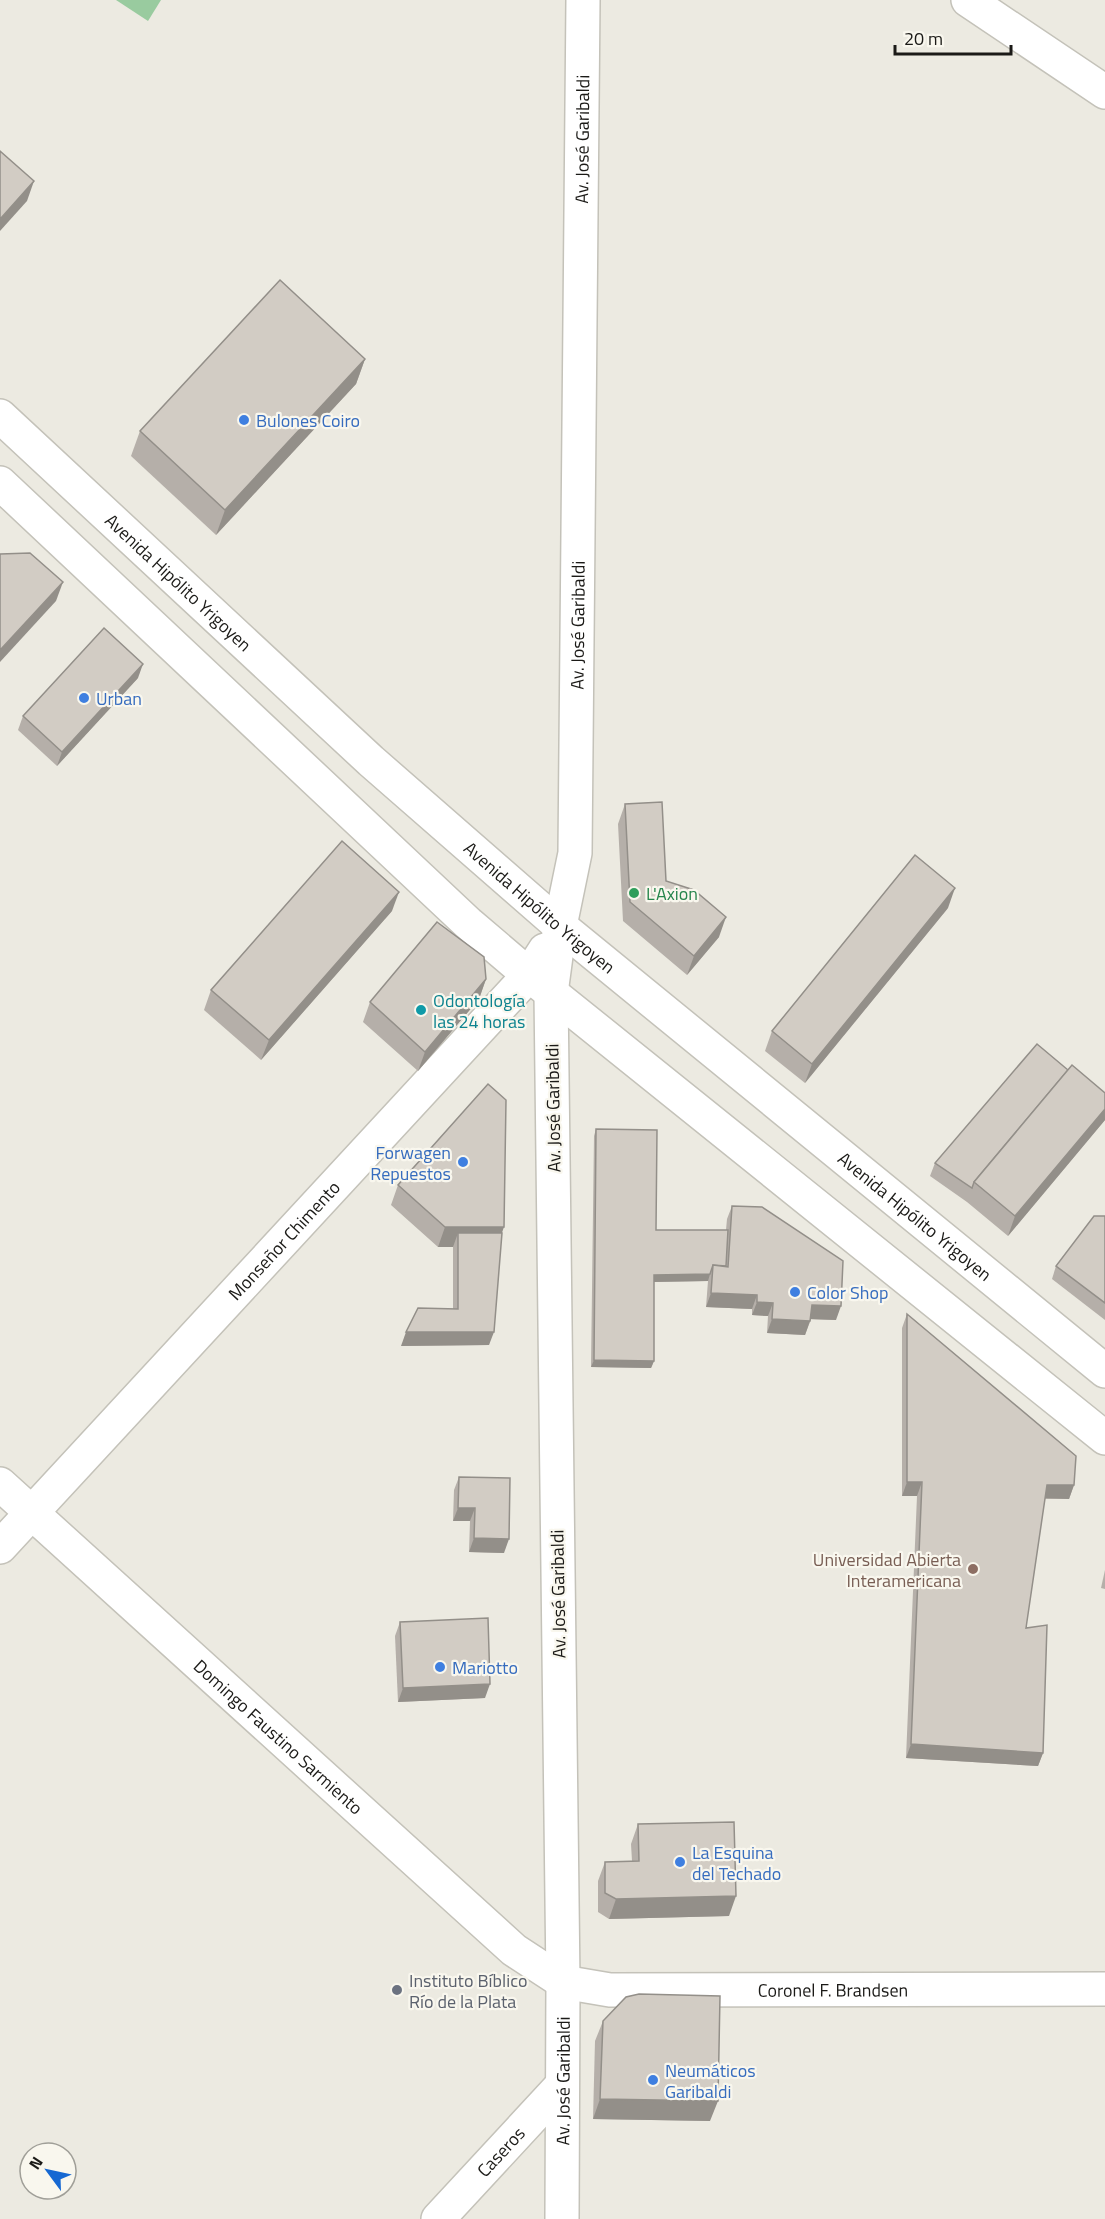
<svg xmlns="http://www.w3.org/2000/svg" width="1105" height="2219" viewBox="0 0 1105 2219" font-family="'Titillium Web',sans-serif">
<rect width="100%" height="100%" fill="#eceae1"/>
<polygon fill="#99cb9f" points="116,0 161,0 148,21"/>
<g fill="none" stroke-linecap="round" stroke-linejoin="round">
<g stroke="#c4c2b9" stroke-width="36">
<g id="minor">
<polyline points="968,0 1105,92"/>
<path id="s1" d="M0 1484 514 1950 563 1982 610 1990 1105 1989"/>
<path id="s2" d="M0 1547 529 975 545 950"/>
<path id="s3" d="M438 2219 562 2085"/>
</g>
</g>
<g stroke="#c4c2b9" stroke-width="36">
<g id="major">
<path id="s4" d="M0 416 371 761 560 926 1105 1371"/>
<polyline points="0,483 468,923 529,975 1105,1438"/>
<path id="s5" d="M562 2219 563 1982 551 993 560 926 575 853 583 0"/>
</g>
</g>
<use href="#minor" stroke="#fff" stroke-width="33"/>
<use href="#major" stroke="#fff" stroke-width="33"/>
</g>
<g fill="#b5afa9">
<polygon points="365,359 356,384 216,535 131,456 140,431"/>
<polygon points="138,678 57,766 18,730 23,716"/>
<polygon points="625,804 666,881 719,937 687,975 623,921 618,824"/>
<polygon points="948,908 805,1083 765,1051 772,1031"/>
<polygon points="392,911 261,1060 204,1010 211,990"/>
<polygon points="486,979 479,999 418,1071 363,1022 370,1002"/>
<polygon points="1068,1070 1105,1093 1105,1120 1008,1236 967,1202 930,1176 935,1163"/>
<polygon points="596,1129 656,1230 726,1230 727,1219 732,1206 836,1320 811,1319 805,1335 767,1333 768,1316 752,1315 752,1309 706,1307 708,1281 654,1282 654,1361 651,1368 591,1367 594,1136"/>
<polygon points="398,1185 502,1233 489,1345 401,1346 453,1309 453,1247 438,1247 391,1205"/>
<polygon points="1105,1216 1105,1320 1052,1279 1056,1266"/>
<polygon points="907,1314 1074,1485 1069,1499 1045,1499 1026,1628 1043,1753 1038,1766 906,1758 917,1496 902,1496 902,1328"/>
<polygon points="459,1477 504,1553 469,1552 470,1521 453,1521 454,1490"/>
<polygon points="1105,1570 1105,1589 1101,1588"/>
<polygon points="400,1622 485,1698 398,1702 395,1636"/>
<polygon points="638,1824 729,1916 609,1919 598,1912 598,1881 605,1862 632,1861 631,1844"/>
<polygon points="603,2021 710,2121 593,2119 595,2041"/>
</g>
<g fill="#938f89">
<polygon points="34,181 27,201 0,231 0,219"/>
<polygon points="365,359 356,384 216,535 225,510"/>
<polygon points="63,582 56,601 0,662 0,650"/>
<polygon points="143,664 138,678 57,766 62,752"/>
<polygon points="955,888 948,908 805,1083 812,1064"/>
<polygon points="399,892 392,911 261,1060 269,1040"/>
<polygon points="726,917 719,937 687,975 694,956"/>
<polygon points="486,979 479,999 418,1071 425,1052"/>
<polygon points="1105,1109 1105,1120 1008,1236 1015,1216"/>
<polygon points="445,1227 504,1227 497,1247 458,1233 453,1247 438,1247"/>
<polygon points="710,1274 708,1281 652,1282 654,1275"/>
<polygon points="711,1293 757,1295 752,1309 706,1307"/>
<polygon points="757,1302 773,1303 768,1316 752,1315"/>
<polygon points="812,1305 841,1306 836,1320 807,1319"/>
<polygon points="772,1319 810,1321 805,1335 767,1333"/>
<polygon points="406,1332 494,1332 489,1345 401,1346"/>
<polygon points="594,1360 654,1361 651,1368 591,1367"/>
<polygon points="907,1482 922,1482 917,1496 902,1496"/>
<polygon points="1047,1485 1074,1485 1069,1499 1042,1498"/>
<polygon points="458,1508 475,1508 470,1521 453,1521"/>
<polygon points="474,1538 509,1539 504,1553 469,1552"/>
<polygon points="490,1684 485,1698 398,1702 403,1688"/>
<polygon points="911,1744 1043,1753 1038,1766 906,1758"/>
<polygon points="736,1896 729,1916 609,1919 616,1899"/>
<polygon points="600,2099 718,2101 710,2121 593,2119"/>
</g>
<g fill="#d2ccc4" stroke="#938f89" stroke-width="1.5">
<polygon points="0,151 34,181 0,219"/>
<polygon points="280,280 365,359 225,510 140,431"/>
<polygon points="30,553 63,582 0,650 0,554"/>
<polygon points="104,628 143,664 62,752 23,716"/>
<polygon points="662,802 666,881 694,890 726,917 694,956 630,902 625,804"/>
<polygon points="342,841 399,892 269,1040 211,990"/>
<polygon points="915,855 955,888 812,1064 772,1031"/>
<polygon points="437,922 484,957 486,979 425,1052 370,1002"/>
<polygon points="1037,1044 1068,1070 974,1182 972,1188 935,1163"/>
<polygon points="1072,1065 1105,1093 1105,1109 1015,1216 974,1182"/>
<polygon points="488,1084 506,1100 504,1227 445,1227 398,1185"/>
<polygon points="596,1129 657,1130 656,1230 728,1230 726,1266 713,1265 710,1274 654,1275 654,1361 594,1360"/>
<polygon points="732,1206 762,1207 843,1261 841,1306 812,1305 810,1321 772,1319 773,1303 757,1302 757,1295 711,1293 713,1265 728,1267"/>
<polygon points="1094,1216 1105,1216 1105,1303 1056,1266"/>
<polygon points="458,1233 502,1233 494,1332 406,1332 418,1308 458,1309"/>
<polygon points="907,1314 1076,1456 1074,1485 1047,1485 1026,1628 1047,1625 1043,1753 911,1744 922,1482 907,1482"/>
<polygon points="459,1477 510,1478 509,1539 474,1538 475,1508 458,1508"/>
<polygon points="488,1618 490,1684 403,1688 400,1622"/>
<polygon points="734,1822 736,1896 616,1899 605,1893 605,1862 639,1861 638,1824"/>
<polygon points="639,1994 720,1996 718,2101 600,2099 603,2021 626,1997"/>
</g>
<g fill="#3f7fe0" stroke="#f9f7ee" stroke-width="2">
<circle cx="244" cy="420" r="6"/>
<circle cx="84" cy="698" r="6"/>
<circle cx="463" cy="1162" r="6"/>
<circle cx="795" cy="1292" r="6"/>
<circle cx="440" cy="1667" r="6"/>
<circle cx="680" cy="1862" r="6"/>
<circle cx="653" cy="2080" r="6"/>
</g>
<circle fill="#2e9e5b" stroke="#f9f7ee" stroke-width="2" cx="634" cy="893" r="6"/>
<circle fill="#0f9aa8" stroke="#f9f7ee" stroke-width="2" cx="421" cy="1010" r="6"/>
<circle fill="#8d6e63" stroke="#f9f7ee" stroke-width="2" cx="973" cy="1569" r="6"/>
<circle fill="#6b7280" stroke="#f9f7ee" stroke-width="2" cx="397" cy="1990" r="6"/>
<g text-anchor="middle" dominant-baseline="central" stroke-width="4.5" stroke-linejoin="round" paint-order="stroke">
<g font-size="18" fill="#1b1a17" stroke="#f9f7ee">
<text stroke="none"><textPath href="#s5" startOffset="2082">Av. José Garibaldi</textPath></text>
<text stroke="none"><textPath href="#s4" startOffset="244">Avenida Hipólito Yrigoyen</textPath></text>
<text stroke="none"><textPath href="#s5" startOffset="1596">Av. José Garibaldi</textPath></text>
<text stroke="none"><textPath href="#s4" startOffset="730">Avenida Hipólito Yrigoyen</textPath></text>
<text transform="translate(553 1108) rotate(-91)">Av. José Garibaldi</text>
<text stroke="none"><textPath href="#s4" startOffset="1216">Avenida Hipólito Yrigoyen</textPath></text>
<text stroke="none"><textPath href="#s2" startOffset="418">Monseñor Chimento</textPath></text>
<text transform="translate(558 1594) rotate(-91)">Av. José Garibaldi</text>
<text stroke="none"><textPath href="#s1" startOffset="376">Domingo Faustino Sarmiento</textPath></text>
<text stroke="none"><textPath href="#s1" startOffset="1023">Coronel F. Brandsen</textPath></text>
<text stroke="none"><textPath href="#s5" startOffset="138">Av. José Garibaldi</textPath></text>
<text stroke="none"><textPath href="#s3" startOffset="92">Caseros</textPath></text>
</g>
<g font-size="18" fill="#366cbe" stroke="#f9f7ee" text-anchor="start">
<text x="256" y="420">Bulones Coiro</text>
<text x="96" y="698">Urban</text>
<text x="451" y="1152" text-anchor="end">Forwagen<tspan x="451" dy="21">Repuestos</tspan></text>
<text x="807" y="1292">Color Shop</text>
<text x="452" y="1667">Mariotto</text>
<text x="692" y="1852">La Esquina<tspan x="692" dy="21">del Techado</tspan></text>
<text x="665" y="2070">Neumáticos<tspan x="665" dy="21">Garibaldi</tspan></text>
</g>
<g font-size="18" fill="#27864d" stroke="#f9f7ee" text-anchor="start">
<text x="646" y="893">L'Axion</text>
</g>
<g font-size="18" fill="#0d838f" stroke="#f9f7ee" text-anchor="start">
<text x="433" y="1000">Odontología<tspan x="433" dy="21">las 24 horas</tspan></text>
</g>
<g font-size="18" fill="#785e54" stroke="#f9f7ee" text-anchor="end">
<text x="961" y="1559">Universidad Abierta<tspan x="961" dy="21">Interamericana</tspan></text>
</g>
<g font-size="18" fill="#5b616d" stroke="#f9f7ee" text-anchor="start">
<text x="409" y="1980">Instituto Bíblico<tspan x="409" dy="21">Río de la Plata</tspan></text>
</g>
</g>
<g transform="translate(48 2171) rotate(303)"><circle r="28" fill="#f9f7ee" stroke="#a09f98" stroke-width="1.5"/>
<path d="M0-4.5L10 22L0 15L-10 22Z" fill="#1668d2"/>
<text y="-9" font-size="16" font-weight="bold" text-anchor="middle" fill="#1b1a17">N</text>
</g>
<path d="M895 45v9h116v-9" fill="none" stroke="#1b1a17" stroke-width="3"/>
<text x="904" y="45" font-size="18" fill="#1b1a17" stroke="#f9f7ee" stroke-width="4.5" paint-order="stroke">20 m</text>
</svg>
